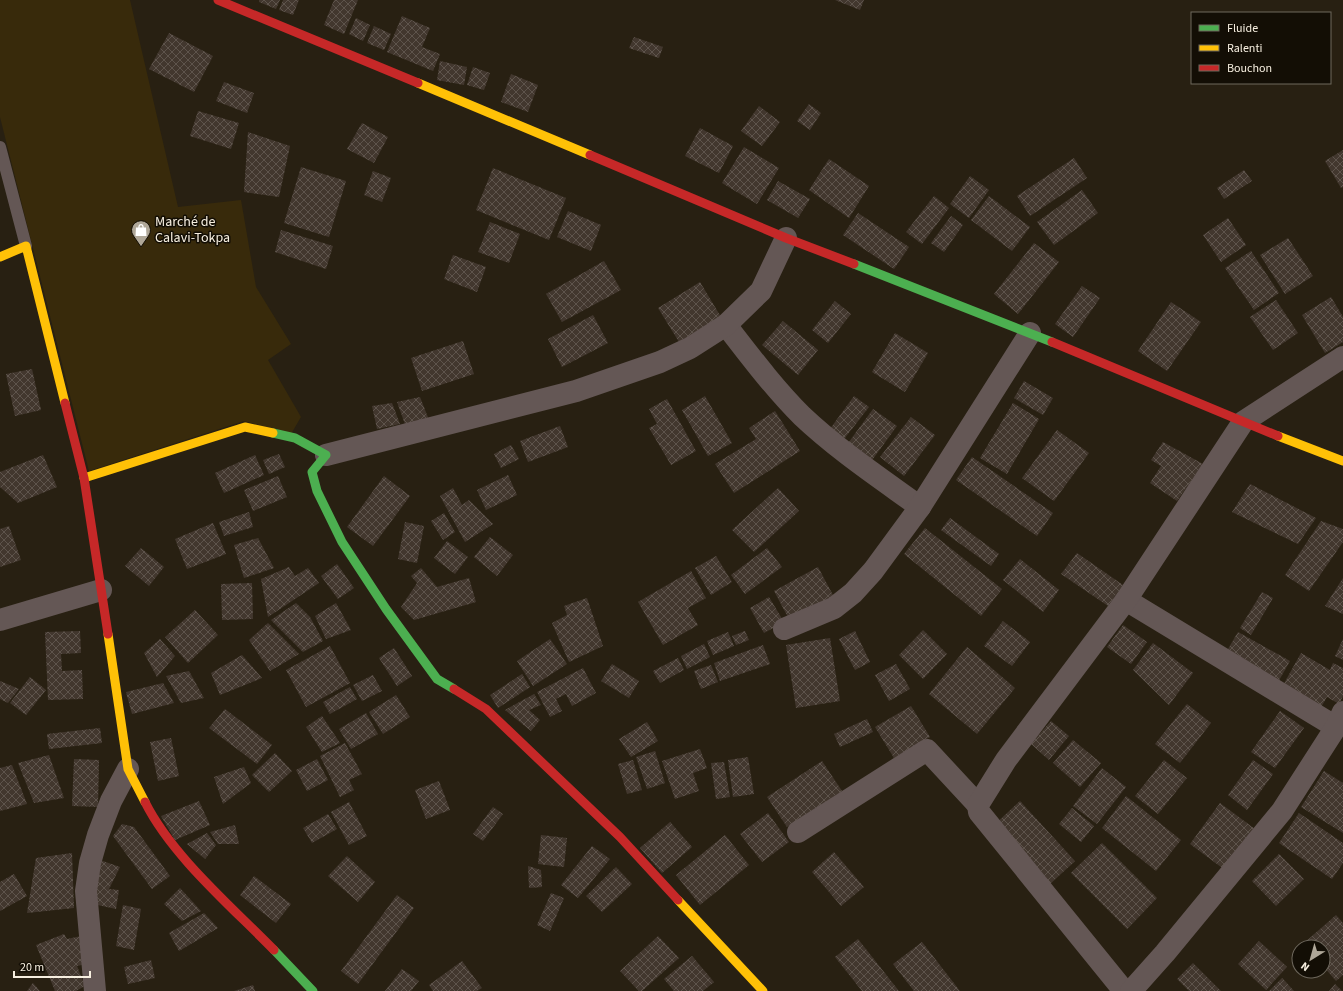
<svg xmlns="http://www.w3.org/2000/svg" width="1343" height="991" viewBox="0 0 1343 991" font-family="'Source Sans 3',sans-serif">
<defs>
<pattern id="building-cross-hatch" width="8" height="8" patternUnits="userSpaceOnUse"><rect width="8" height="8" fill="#42372e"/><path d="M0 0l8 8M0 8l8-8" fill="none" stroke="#5e544c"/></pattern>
</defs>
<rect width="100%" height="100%" fill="#282012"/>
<polygon fill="#382a0b" points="0,0 130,0 178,207 241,200 256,287 291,344 268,360 301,417 291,434 244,421 89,471 0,117"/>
<g fill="url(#building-cross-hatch)">
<polygon points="259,0 280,0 276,9 259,2"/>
<polygon points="283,0 299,0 293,15 279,10"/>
<polygon points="334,0 358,0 344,34 324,25"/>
<polygon points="835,0 864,0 860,10"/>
<polygon points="402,16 430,28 422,47 440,54 433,71 387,52"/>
<polygon points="356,18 370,25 363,41 349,34"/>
<polygon points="374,26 391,34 384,50 367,43"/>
<polygon points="169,33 213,56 194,92 149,69"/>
<polygon points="634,37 663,47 659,58 629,48"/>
<polygon points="440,61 467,67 464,85 437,80"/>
<polygon points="473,67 490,73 484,90 467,85"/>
<polygon points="511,74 538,85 528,112 501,102"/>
<polygon points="224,82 254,93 247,113 216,101"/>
<polygon points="809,104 821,113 810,130 797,121"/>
<polygon points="759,106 780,122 762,146 741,131"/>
<polygon points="198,111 239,123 231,149 190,136"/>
<polygon points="362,123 388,137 374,163 347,149"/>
<polygon points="700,128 733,146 719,173 685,156"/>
<polygon points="248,132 290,146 279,197 244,192"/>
<polygon points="744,147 779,168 757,204 722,183"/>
<polygon points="1343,150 1343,187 1341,188 1325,161"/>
<polygon points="1074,158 1087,178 1030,216 1017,196"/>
<polygon points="829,159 869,186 849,218 809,190"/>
<polygon points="301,167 346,181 329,237 284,223"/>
<polygon points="493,168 566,198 549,240 476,210"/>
<polygon points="1244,170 1252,181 1224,199 1217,188"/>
<polygon points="373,171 391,178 382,202 364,195"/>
<polygon points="970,176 989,190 969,218 950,204"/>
<polygon points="778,181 810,199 798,218 767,200"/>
<polygon points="1082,190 1098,213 1054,245 1037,222"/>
<polygon points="934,196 949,208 922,244 906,232"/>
<polygon points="989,196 1030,227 1012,251 971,220"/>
<polygon points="568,211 601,225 591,251 557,237"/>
<polygon points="858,213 909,247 894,269 843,235"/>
<polygon points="951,216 963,225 944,252 931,243"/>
<polygon points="1228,218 1246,245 1221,262 1203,235"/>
<polygon points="490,222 520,234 509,263 478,252"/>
<polygon points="281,230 333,246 326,269 275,252"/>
<polygon points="1288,238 1313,276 1285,294 1260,255"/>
<polygon points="1034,243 1059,262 1018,314 994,294"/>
<polygon points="1251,251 1279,293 1254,310 1225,268"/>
<polygon points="453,255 486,267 477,292 444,279"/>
<polygon points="604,261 621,290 562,322 546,294"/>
<polygon points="700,282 721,317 679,342 658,308"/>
<polygon points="1082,286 1100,298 1073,337 1055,324"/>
<polygon points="1331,297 1343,317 1343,342 1325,353 1302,315"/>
<polygon points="1276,300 1298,333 1273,350 1250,317"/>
<polygon points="835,301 851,314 828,343 812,330"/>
<polygon points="1171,302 1201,322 1167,371 1138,351"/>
<polygon points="593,315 608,343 562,367 548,339"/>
<polygon points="783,321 818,350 798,375 762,345"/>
<polygon points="895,333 928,353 905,392 872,372"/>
<polygon points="463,341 474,374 422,391 411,358"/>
<polygon points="32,369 41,410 15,416 6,374"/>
<polygon points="1024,381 1053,398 1043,415 1014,398"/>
<polygon points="705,396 732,443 708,456 682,410"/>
<polygon points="854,396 869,407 841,443 827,433"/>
<polygon points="420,397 429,420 406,427 397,402"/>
<polygon points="667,399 696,451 671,465 649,428 657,424 649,409"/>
<polygon points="392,403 400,424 377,429 372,406"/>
<polygon points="1013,403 1039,419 1007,474 980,458"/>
<polygon points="873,409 897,426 870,463 846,446"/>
<polygon points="775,411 800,451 734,493 715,464 756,439 749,428"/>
<polygon points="911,417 935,435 904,476 880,457"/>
<polygon points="560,426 568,447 528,462 520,441"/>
<polygon points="1057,430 1089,453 1054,501 1022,478"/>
<polygon points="1163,442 1203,464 1177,501 1150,483 1161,466 1151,460"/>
<polygon points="511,445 519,459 501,468 494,454"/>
<polygon points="279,454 285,467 269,474 263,460"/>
<polygon points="43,455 57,487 18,503 0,487 0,472"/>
<polygon points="255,455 264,475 224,493 215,473"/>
<polygon points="972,457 1053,513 1037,536 956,480"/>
<polygon points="508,475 517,495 486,510 477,490"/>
<polygon points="278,476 287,497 253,511 244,490"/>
<polygon points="384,476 410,496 373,546 347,527"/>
<polygon points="1250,484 1316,518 1298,544 1232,512"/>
<polygon points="453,488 462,505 469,500 493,524 465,542 440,496"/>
<polygon points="778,488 799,511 754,552 732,530"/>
<polygon points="249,512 253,527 224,536 219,522"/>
<polygon points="444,513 455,532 443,540 431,521"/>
<polygon points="950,518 999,554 991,566 941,530"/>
<polygon points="1321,521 1343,529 1343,542 1309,591 1285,575"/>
<polygon points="405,522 424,526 417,563 398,559"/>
<polygon points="213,523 226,554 187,569 175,539"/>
<polygon points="9,526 21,560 0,567 0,529"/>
<polygon points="925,528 1002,589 981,616 904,554"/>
<polygon points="490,537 513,555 497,576 474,557"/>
<polygon points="258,538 274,568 244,578 234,545"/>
<polygon points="447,541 468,557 455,574 434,558"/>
<polygon points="141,548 164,567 149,586 125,566"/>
<polygon points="767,548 782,567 745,594 731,575"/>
<polygon points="1077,553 1123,585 1108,606 1061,574"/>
<polygon points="716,556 732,582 711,595 695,568"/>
<polygon points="1020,559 1059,590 1043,612 1003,580"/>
<polygon points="337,564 354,588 338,599 321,576"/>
<polygon points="289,567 295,576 308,568 319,583 268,617 261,579"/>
<polygon points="818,567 834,597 790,621 774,591"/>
<polygon points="421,568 437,587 469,578 476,602 414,620 401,607 417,583 411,576"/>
<polygon points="691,571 706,598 688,608 698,625 663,645 638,602"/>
<polygon points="1343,578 1343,614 1325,606"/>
<polygon points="252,583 253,619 222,620 221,584"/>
<polygon points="1262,592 1273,598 1251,635 1240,628"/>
<polygon points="769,597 784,622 764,633 750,608"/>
<polygon points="587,598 603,646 569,662 552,623 567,615 564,606"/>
<polygon points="296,603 310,617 323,641 303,652 271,620"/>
<polygon points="336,603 351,630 326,639 315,616"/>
<polygon points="195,610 218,635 188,663 165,637"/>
<polygon points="1003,621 1030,642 1012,666 984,646"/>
<polygon points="268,623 299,654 270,671 249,640"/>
<polygon points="1123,625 1147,642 1131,664 1107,647"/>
<polygon points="923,630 947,654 923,679 899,655"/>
<polygon points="80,631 81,653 61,654 62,671 82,670 83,699 48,700 45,632"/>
<polygon points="745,631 749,640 736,645 732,636"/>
<polygon points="855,631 870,662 855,670 839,639"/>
<polygon points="728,632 734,646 713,655 707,641"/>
<polygon points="1238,632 1290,661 1277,684 1225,654"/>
<polygon points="830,638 840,701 796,708 786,645"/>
<polygon points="160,639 175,656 157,677 144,653"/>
<polygon points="550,639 567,664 533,686 517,661"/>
<polygon points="1343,639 1343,660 1335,656"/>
<polygon points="1153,643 1193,673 1169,705 1133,670"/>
<polygon points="704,644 710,657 687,669 681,656"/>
<polygon points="763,645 770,664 720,681 714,663"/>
<polygon points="330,646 350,683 306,707 286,670"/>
<polygon points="967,647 1015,688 977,734 929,694"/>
<polygon points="394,648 412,676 397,686 379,658"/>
<polygon points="1301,653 1330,670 1333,663 1343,668 1343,696 1339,704 1327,697 1320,709 1282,687"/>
<polygon points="242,655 262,678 220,695 211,673"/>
<polygon points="678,658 684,670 660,683 653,671"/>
<polygon points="612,664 639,681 629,698 601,681"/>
<polygon points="896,664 910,689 889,701 875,675"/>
<polygon points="711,665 718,682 701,689 694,671"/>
<polygon points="583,668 596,693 572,706 566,694 556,699 562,711 550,717 537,692"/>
<polygon points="189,671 204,698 181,703 166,676"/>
<polygon points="522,674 530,687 498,708 490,695"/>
<polygon points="373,675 382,691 362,701 353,685"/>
<polygon points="30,677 46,690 26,715 10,703"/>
<polygon points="0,681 19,689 8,703 0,699"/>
<polygon points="163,683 174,703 132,714 126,692"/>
<polygon points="350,687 357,699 330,714 323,702"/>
<polygon points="534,694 541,705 529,710 540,720 531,731 505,710"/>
<polygon points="396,695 410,717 383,734 369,712"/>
<polygon points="1187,704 1211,723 1180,763 1155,744"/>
<polygon points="911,706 930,737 894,758 875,727"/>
<polygon points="225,709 272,745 257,764 209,728"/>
<polygon points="1280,711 1304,728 1275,768 1251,752"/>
<polygon points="366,713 378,734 351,749 339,729"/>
<polygon points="322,716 340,743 322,752 306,727"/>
<polygon points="867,719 873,732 840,747 834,734"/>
<polygon points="1051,721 1069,736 1049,760 1031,744"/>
<polygon points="647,722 658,741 631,757 619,739"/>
<polygon points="100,728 102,743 49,749 47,734"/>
<polygon points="171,738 179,776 158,781 150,742"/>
<polygon points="1073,740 1101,763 1080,787 1053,763"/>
<polygon points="345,743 362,774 349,780 354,790 340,797 320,756"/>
<polygon points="700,749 707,768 693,773 699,791 675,799 662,761"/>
<polygon points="655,751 665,783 647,789 636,757"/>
<polygon points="275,753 292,771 269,792 252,775"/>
<polygon points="49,755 64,798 34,803 18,763"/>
<polygon points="748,757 754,794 733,797 728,760"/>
<polygon points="74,759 99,760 98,807 72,806"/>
<polygon points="317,759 328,780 307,791 296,770"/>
<polygon points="633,760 642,790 627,794 618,764"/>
<polygon points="1164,760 1187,778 1158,814 1135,796"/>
<polygon points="1253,760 1273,774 1247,810 1228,795"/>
<polygon points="822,761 842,791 787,827 767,797"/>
<polygon points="724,762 730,797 716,799 711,763"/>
<polygon points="12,765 27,804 0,811 0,768"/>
<polygon points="244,767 251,783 223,804 214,777"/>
<polygon points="1102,768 1126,787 1097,824 1073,806"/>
<polygon points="1324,771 1343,783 1343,833 1301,807"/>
<polygon points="439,781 450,810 426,819 415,790"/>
<polygon points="1126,796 1181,840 1156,871 1102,828"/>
<polygon points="199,801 210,825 175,840 161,816"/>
<polygon points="1020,801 1075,861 1048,886 993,826"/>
<polygon points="349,802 367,836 349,845 331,812"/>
<polygon points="1220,803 1255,829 1225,870 1190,844"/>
<polygon points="493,807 503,814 483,841 473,834"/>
<polygon points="1072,808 1094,826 1081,842 1059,824"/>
<polygon points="768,813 789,842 762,862 740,834"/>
<polygon points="1299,813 1343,843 1343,863 1332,879 1279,843"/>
<polygon points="328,814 337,829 312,843 303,828"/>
<polygon points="670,822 692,847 662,873 640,848"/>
<polygon points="122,824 134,827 170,876 152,889 113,836"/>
<polygon points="235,825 239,844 218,844 210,832"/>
<polygon points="207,833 216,845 205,859 187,844"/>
<polygon points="541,835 567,838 564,867 538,864"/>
<polygon points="725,835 749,865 700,905 676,875"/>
<polygon points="1102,843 1157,898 1127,929 1071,873"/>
<polygon points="592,846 610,859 578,898 561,885"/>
<polygon points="834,852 864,887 841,906 812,872"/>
<polygon points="72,853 74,908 27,913 36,858"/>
<polygon points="1279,854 1304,879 1276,906 1252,881"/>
<polygon points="347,856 375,882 358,902 328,876"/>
<polygon points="100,860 120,867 109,889 119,890 116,909 93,904"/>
<polygon points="528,866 541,870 542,887 529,888"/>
<polygon points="616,867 632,884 602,912 586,896"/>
<polygon points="14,874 27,896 0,911 0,882"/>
<polygon points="254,876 291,904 276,923 240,895"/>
<polygon points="180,888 201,911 182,921 164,904"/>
<polygon points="551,893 564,898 550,931 537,925"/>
<polygon points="397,895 414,908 358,984 341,971"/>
<polygon points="123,905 141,909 134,950 116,946"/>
<polygon points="204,913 218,928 179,951 169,933"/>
<polygon points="1336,915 1343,923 1343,975 1336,981 1323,966 1323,947 1306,947 1303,944"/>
<polygon points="64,934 67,939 81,936 87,964 77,966 85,986 76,991 55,991 36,945"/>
<polygon points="658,936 679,958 642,991 639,991 620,971"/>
<polygon points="858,939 899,991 862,991 835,957"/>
<polygon points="1259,941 1287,967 1266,990 1238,964"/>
<polygon points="922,942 960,991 914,991 893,964"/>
<polygon points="692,956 714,982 703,991 674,991 664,979"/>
<polygon points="151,960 155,978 128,984 124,967"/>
<polygon points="462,961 482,988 477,991 433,991 429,985"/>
<polygon points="1193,963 1221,991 1189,991 1177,979"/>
<polygon points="402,969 419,981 411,991 385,991"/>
<polygon points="1282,978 1294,991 1269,991"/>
<polygon points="33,983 40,991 27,991"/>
<polygon points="1335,984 1342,991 1329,991"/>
<polygon points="253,985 255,991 234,991"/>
</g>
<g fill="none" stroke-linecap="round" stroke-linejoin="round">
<polyline stroke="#645755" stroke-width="12" points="0,147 26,246"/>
<g stroke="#645755" stroke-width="22">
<path d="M726 325C750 356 774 388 802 416 838 450 880 478 920 507"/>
<polyline points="326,455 576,391 660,362 690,348 726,325 761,291 786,238"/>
<polyline points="1126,600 1336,727"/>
<polyline points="0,620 101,590"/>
<polyline points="784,629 834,608 853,593 873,571 920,507 1030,333"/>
<polyline points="798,832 927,750 978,805"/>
<polyline points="95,991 86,891 90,863 98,835 111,801 128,769"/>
<polyline points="1124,991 979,812 978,805 1006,760 1126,600 1243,422 1343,357"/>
<polyline points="1131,991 1165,953 1282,811 1336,727 1343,712"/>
</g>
<g stroke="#4caf50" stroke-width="9">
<polyline points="854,264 1052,342"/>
<polyline points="273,433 295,438 326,455 312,472 317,491 342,542 386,609 437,679 454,689"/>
<polyline points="274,950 313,991"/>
</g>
<g stroke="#ffc107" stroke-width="9">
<polyline points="418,83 590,155"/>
<polyline points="0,257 26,246 65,403"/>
<polyline points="1278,436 1343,461"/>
<polyline points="84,478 245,427 273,433"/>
<polyline points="108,634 128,769 145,802"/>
<polyline points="678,900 763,991"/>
</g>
<g stroke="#c62828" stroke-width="9">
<polyline points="218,0 418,83"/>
<polyline points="590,155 786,238 854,264"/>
<polyline points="1052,342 1278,436"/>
<polyline points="65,403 84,478 108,634"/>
<polyline points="454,689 486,709 620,837 678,900"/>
<path d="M145 802C172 856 231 906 274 950"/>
</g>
</g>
<defs>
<g id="shop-pin" transform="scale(1)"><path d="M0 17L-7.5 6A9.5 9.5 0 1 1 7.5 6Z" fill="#afa798" stroke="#130e05"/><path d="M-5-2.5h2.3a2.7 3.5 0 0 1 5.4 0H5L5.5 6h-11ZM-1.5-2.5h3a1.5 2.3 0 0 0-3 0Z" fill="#fff"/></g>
</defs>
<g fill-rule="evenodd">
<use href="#shop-pin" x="141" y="230"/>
</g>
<g text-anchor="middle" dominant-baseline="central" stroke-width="3" stroke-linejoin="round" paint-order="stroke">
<g font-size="14" fill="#f7efe0" stroke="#130e05" text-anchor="start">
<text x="155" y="222">Marché de<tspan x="155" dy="16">Calavi-Tokpa</tspan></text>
</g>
</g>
<rect x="1191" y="12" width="140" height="72" fill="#130e05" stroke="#6e685d"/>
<rect x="1199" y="25" width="20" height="6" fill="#4caf50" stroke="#6e685d"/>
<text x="1227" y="32" font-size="12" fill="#f7efe0">Fluide</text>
<rect x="1199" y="45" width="20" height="6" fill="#ffc107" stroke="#6e685d"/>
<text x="1227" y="52" font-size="12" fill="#f7efe0">Ralenti</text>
<rect x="1199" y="65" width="20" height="6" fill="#c62828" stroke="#6e685d"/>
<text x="1227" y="72" font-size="12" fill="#f7efe0">Bouchon</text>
<g transform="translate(1311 959) rotate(217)"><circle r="19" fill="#130e05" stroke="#6e685d"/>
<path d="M0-3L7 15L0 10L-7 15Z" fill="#afa798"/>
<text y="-6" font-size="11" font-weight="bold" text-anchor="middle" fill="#f7efe0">N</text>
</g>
<path d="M14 971v6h76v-6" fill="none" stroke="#f7efe0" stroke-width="2"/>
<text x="20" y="971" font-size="12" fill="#f7efe0" stroke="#130e05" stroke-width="3" paint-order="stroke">20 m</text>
</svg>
